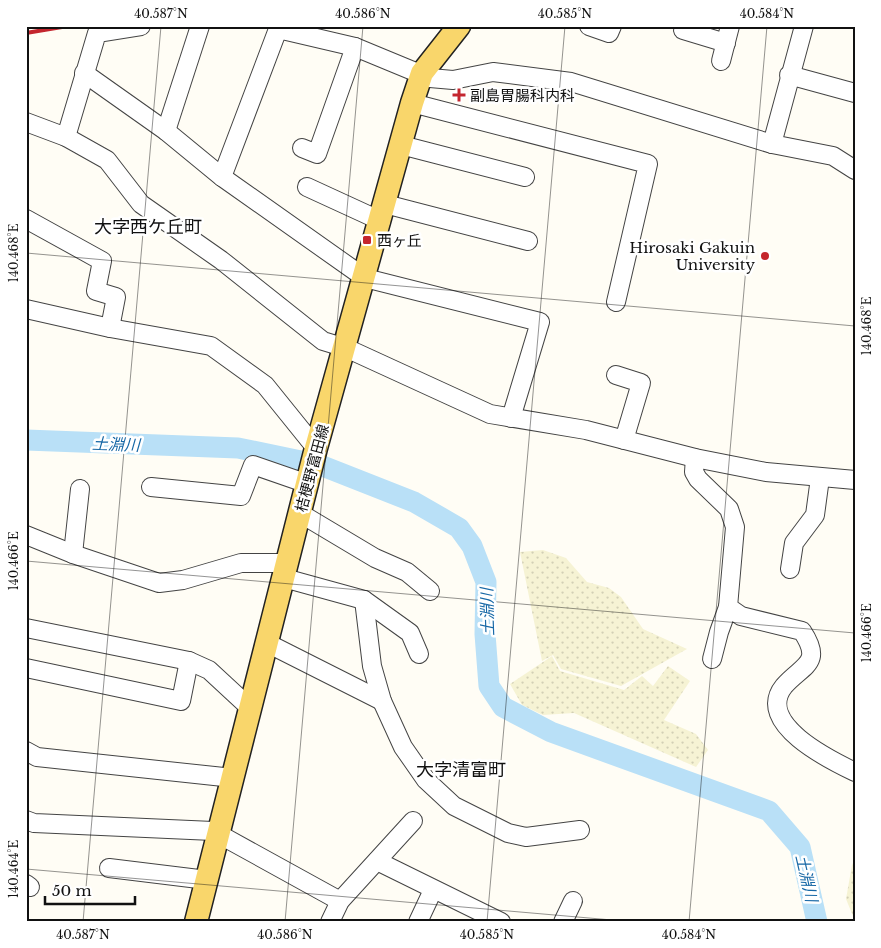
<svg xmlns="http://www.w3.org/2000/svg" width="881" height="948" viewBox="0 0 881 948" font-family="'Libre Baskerville','Noto Sans JP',serif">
<defs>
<pattern id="farmland-dots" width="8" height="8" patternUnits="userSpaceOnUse" patternTransform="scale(1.25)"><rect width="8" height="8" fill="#f6f3d4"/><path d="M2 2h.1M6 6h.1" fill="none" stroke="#d2cfb5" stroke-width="1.8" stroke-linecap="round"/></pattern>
</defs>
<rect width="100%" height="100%" fill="#fffdf5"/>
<g fill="url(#farmland-dots)">
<polygon points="543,550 566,558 587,582 609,588 621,597 643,629 687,649 621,686 561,669 553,655 542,661 520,552"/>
<polygon points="552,656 560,671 624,690 642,676 653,686 668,666 690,681 664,720 696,734 708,750 696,767 574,713 543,715 522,705 510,684"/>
<polygon points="855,860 855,921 846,899 852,865"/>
</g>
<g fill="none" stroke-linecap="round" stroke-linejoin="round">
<polyline stroke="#b9e0f7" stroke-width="21" points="26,440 238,448 320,465 414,502 459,528 472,546 486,582 485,634 489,686 503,707 551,732 769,811 800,847 817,922"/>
<g stroke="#444" stroke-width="20">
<g id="minor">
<polyline points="589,26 609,33 612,26"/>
<polyline points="683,30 726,43"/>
<polyline points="721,61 730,26"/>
<polyline points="84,73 166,131 222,177 365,278 540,322 511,418"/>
<polyline points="789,75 855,93"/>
<polyline points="412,103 648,164 616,302"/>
<polyline points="26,122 66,137 107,160 141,204 221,260 323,341 346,348 490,414 586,430 695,458 766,472 855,480"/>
<polyline points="166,131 200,26"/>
<polyline points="66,137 97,33 141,26"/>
<polyline points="772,144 804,26"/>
<polyline points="401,145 525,177"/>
<polyline points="302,148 317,154 355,47"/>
<polyline points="222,177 278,29 355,47 430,78 453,80 493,72 571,82 772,144 833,156 855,170"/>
<polyline points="307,187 381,221"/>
<polyline points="385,204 528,241"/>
<polyline points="26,219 102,261 96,291 116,297 110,328"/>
<polyline points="26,309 110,328 211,346 265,385 311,442 318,444"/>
<polyline points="616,375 641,383 624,440"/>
<path d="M695 458 694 472 698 479 729 509 735 527 728 607 741 616 802 631C824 664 802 665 784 686 754 723 830 760 855 772"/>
<polyline points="151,487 241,496 253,465 308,484"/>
<polyline points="300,516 308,518 375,558 407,572 430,591"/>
<polyline points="26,535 73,554 159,583 183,580 241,563 288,563"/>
<polyline points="73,554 80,489"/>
<polyline points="790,569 794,543 815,515 820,478"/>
<polyline points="284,578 364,600 410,633 419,654"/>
<polyline points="364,600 372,666 382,701 403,747 426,780 454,806 508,833 526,837 580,830"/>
<polyline points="26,628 189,661 209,670 250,708"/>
<polyline points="267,643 382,701"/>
<polyline points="712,659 719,632 728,607"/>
<polyline points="26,668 181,701 189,661"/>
<polyline points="26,751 37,757 233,778"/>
<polyline points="26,820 34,823 213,831 340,901"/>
<polyline points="377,861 501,922"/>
<polyline points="109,868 207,880"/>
<polyline points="26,884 30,887"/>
<polyline points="330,922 340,901 413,821"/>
<polyline points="418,922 433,890"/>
<polyline points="563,922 573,901"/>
</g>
</g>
<g stroke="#222" stroke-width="25">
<polyline id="major" points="196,922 316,448 412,103 422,73 459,26"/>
</g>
<use href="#minor" stroke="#fff" stroke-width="18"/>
<use href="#major" stroke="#f9d66b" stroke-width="22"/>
<polyline stroke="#c4262e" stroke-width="4" points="26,33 68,26"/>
</g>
<path fill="none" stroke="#111" stroke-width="1" stroke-opacity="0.45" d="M26 253 855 326M26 561 855 633M26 869 635 922M83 922 161 26M285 922 363 26M487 922 565 26M689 922 767 26"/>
<g fill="#c4262e" stroke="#fff" stroke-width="2">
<path d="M456.5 87.5h5v5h5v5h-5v5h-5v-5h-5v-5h5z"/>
<rect x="362" y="235" width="10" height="10" rx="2.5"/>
<circle cx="765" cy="256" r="5"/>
</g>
<g text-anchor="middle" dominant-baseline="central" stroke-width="5" stroke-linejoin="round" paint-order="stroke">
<g font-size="15" fill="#111" stroke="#fff" text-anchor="start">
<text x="470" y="95">副島胃腸科内科</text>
<text x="377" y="240">西ヶ丘</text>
<text x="755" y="247" text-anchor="end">Hirosaki Gakuin<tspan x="755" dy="17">University</tspan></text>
</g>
<g font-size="15" fill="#111" stroke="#fff">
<text transform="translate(312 468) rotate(-75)">桔梗野富田線</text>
</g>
<g font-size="16" font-style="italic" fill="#1768a6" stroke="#fff">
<text transform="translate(116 444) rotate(2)">土淵川</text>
<text transform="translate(487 612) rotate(-92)">土淵川</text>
<text transform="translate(807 878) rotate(77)">土淵川</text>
</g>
<g font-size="18" fill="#111" stroke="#fff">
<text x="148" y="227">大字西ケ丘町</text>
<text x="461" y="770">大字清富町</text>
</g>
</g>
<rect width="881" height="948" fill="none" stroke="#ffffff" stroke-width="55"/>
<path d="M45 896v8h90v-8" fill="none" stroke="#111111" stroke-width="2.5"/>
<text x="52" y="896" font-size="15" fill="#111111" stroke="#ffffff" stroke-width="4" paint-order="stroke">50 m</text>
<rect x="28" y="28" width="826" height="892" fill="none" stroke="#111" stroke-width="2"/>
<g font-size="12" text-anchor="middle" fill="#111">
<text x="161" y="18">40.587°N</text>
<text x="363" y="18">40.586°N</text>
<text x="565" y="18">40.585°N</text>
<text x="767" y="18">40.584°N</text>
<text transform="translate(14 253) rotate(-90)" y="4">140.468°E</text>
<text transform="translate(867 326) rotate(-90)" y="4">140.468°E</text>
<text transform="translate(14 561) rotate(-90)" y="4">140.466°E</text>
<text transform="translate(867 633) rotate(-90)" y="4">140.466°E</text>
<text transform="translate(14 869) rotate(-90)" y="4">140.464°E</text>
<text x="83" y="939">40.587°N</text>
<text x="285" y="939">40.586°N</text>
<text x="487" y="939">40.585°N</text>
<text x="689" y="939">40.584°N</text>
</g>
</svg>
